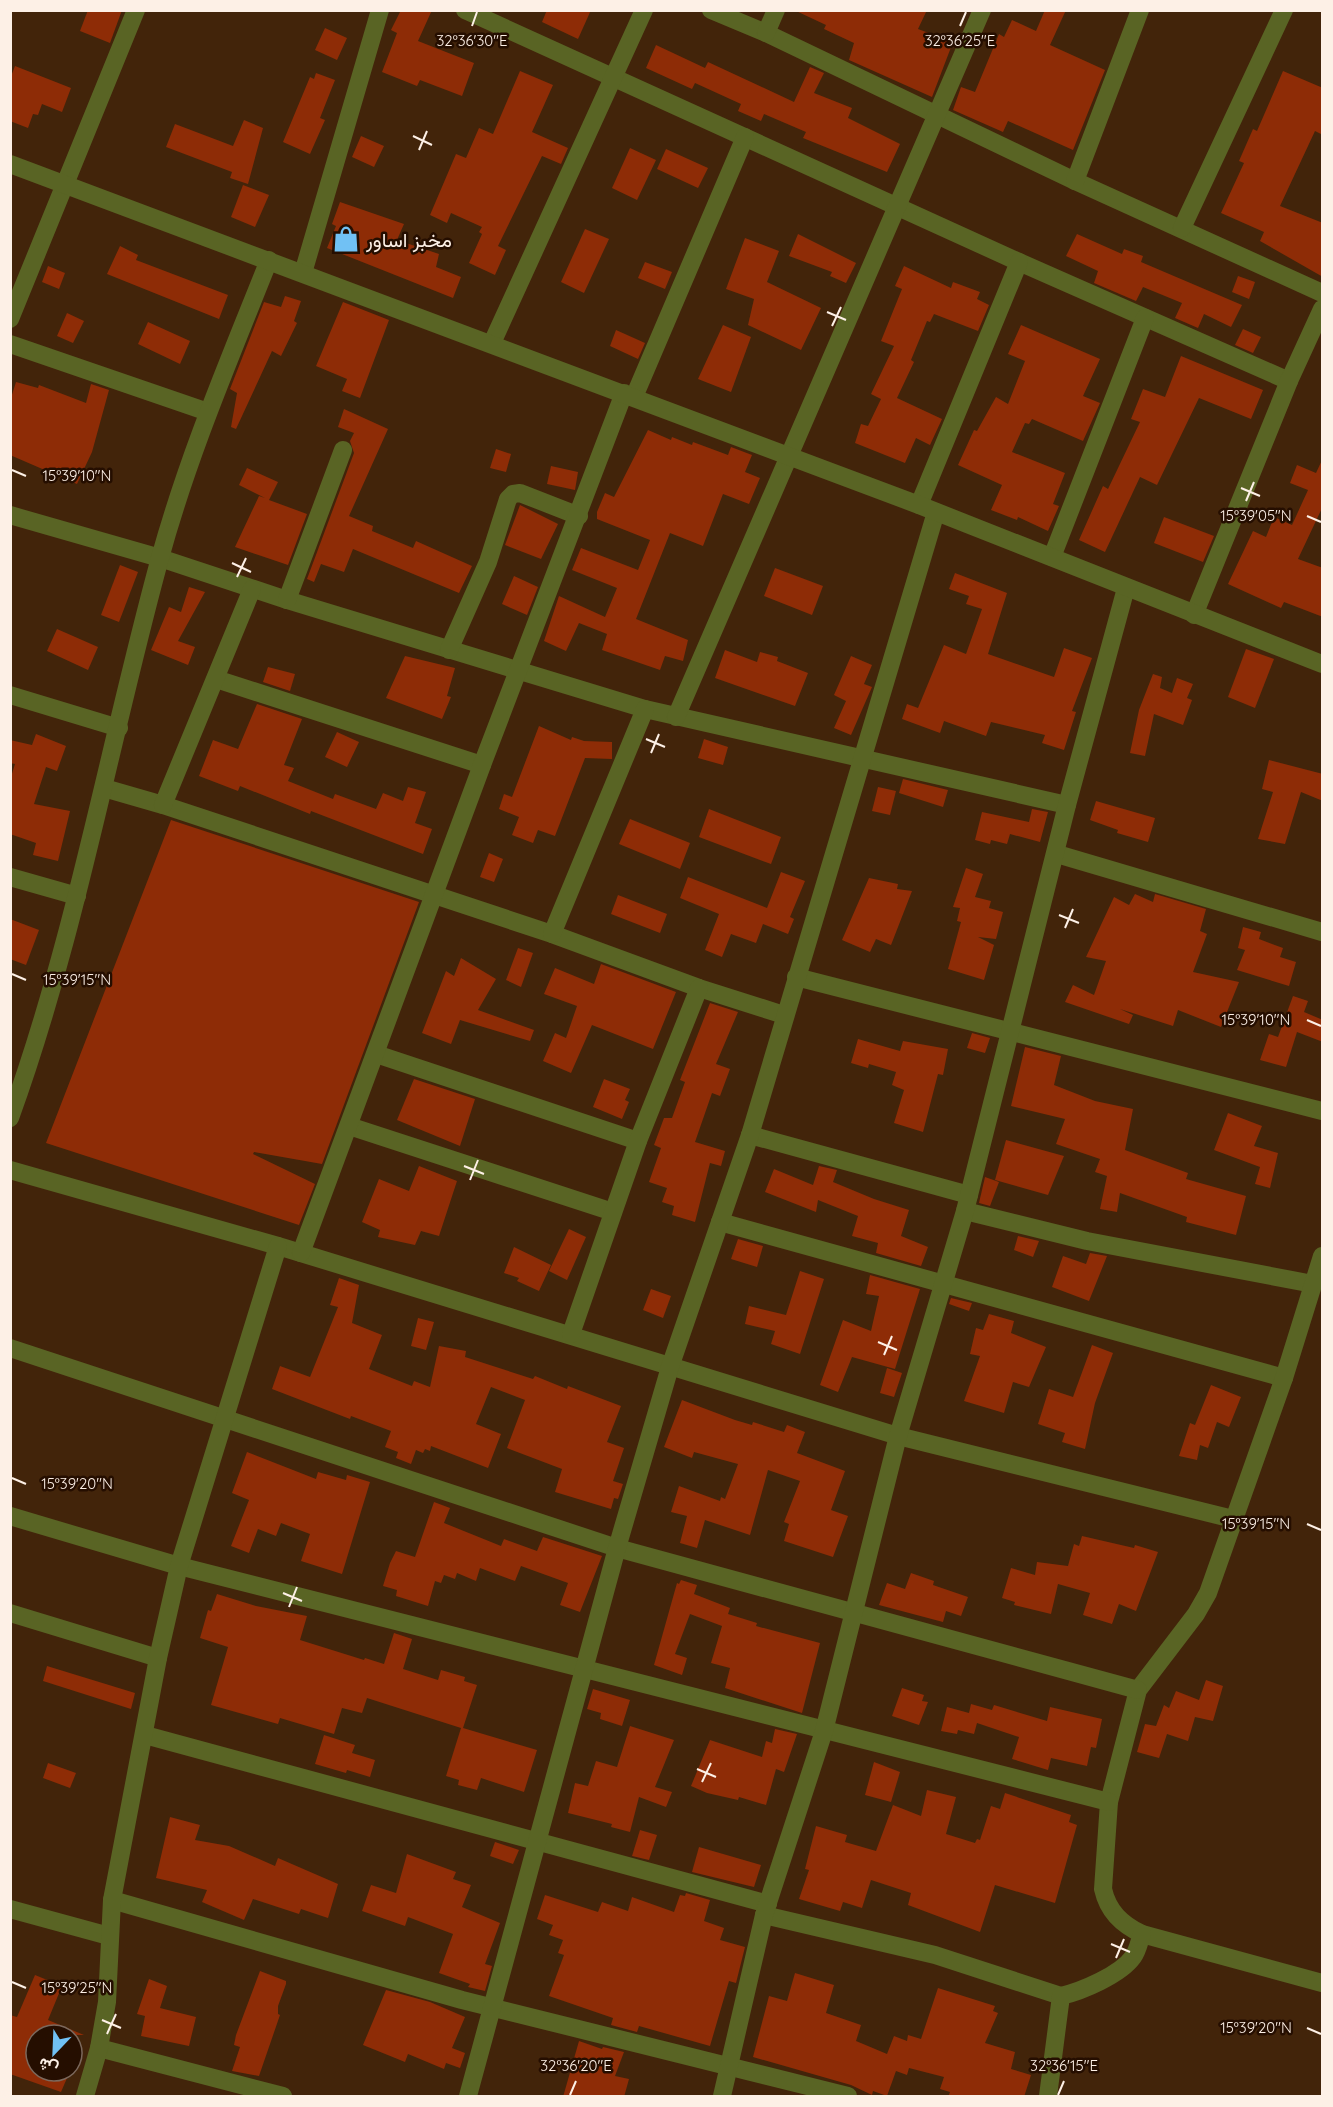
<svg xmlns="http://www.w3.org/2000/svg" width="1333" height="2107" viewBox="0 0 1333 2107" font-family="Quicksand,Vazirmatn,sans-serif">
<rect width="100%" height="100%" fill="#42240a"/>
<g fill="#8e2c06">
<polygon points="88,10 122,10 110,43 80,31"/>
<polygon points="401,10 432,10 418,41 474,63 462,96 420,80 417,86 382,72 397,33 391,30"/>
<polygon points="547,10 591,10 578,39 542,22"/>
<polygon points="794,10 927,10 918,29 953,42 932,97 849,60 854,43 824,29 826,25"/>
<polygon points="1045,10 1066,10 1050,45 1105,70 1073,150 1008,121 1003,132 953,110 961,87 975,92 999,34 1004,37 1012,20 1036,31"/>
<polygon points="325,28 347,38 337,60 315,50"/>
<polygon points="656,45 705,68 708,62 794,102 810,67 824,73 814,93 852,108 848,118 900,144 887,172 803,138 806,132 764,114 761,121 738,111 741,104 695,83 692,89 646,68"/>
<polygon points="15,66 71,88 62,112 42,104 38,115 33,114 28,128 10,121 10,79"/>
<polygon points="520,71 553,85 532,132 568,148 561,164 542,156 498,246 506,250 495,275 469,263 482,234 479,232 482,227 451,213 447,223 430,215 456,154 466,158 479,128 493,134"/>
<polygon points="1283,71 1323,88 1323,135 1315,131 1280,206 1323,223 1323,277 1260,241 1264,232 1221,213 1244,163 1239,161 1253,129 1257,131"/>
<polygon points="316,73 335,80 320,118 325,120 310,154 283,142 310,77 314,79"/>
<polygon points="244,120 263,128 248,184 230,178 232,172 166,147 175,124 233,146"/>
<polygon points="361,136 384,146 374,167 352,157"/>
<polygon points="630,148 656,160 637,200 612,188"/>
<polygon points="666,149 708,168 698,188 657,169"/>
<polygon points="243,185 269,195 255,227 231,217"/>
<polygon points="340,202 404,224 397,240 439,254 436,267 461,277 453,298 327,248 336,226 332,224"/>
<polygon points="585,229 609,239 584,293 561,282"/>
<polygon points="798,234 856,263 846,283 830,276 832,272 789,256"/>
<polygon points="1077,234 1122,254 1124,249 1143,256 1141,262 1242,305 1231,327 1204,314 1198,328 1175,318 1182,303 1143,287 1136,301 1094,283 1098,271 1066,256"/>
<polygon points="745,238 779,251 767,282 821,308 801,350 748,325 754,299 726,289"/>
<polygon points="120,246 138,255 136,260 228,295 219,319 107,274"/>
<polygon points="645,262 672,272 665,289 638,278"/>
<polygon points="48,266 65,273 59,289 42,282"/>
<polygon points="904,266 951,288 953,282 980,292 977,299 989,305 978,331 934,314 930,322 927,321 911,360 914,362 897,398 942,419 930,445 916,438 905,463 855,443 861,424 868,426 881,399 871,394 894,346 881,341 902,289 895,286"/>
<polygon points="1238,276 1255,282 1249,299 1232,292"/>
<polygon points="285,296 301,301 294,321 297,323 281,356 272,351 236,429 231,427 237,393 230,389 264,302 281,307"/>
<polygon points="343,302 389,320 360,398 342,391 347,379 316,366"/>
<polygon points="67,313 84,321 73,343 57,336"/>
<polygon points="148,322 190,341 180,364 138,344"/>
<polygon points="723,325 751,337 731,392 698,379"/>
<polygon points="1021,325 1100,359 1083,396 1100,403 1083,441 1032,419 1029,424 1025,423 1012,452 1065,473 1053,504 1059,506 1048,531 1018,517 1017,520 991,510 1002,485 958,465 974,430 977,431 996,397 1008,404 1025,361 1008,354"/>
<polygon points="1243,329 1261,337 1253,353 1235,345"/>
<polygon points="616,330 645,343 638,359 610,346"/>
<polygon points="1181,356 1263,390 1251,419 1199,398 1157,485 1140,477 1105,552 1079,540 1103,486 1108,489 1140,422 1131,419 1143,389 1165,397"/>
<polygon points="16,382 38,388 39,385 86,403 91,384 109,390 92,452 77,484 10,455 10,401"/>
<polygon points="344,409 388,429 349,516 373,526 372,531 413,548 416,541 472,566 459,593 353,549 344,572 321,564 314,582 307,579 354,453 350,441 354,433 338,427"/>
<polygon points="648,430 671,440 672,437 692,445 693,442 728,455 731,447 752,455 745,472 760,478 749,504 723,494 703,546 670,533 636,619 688,640 683,661 665,656 660,670 602,650 607,634 579,623 566,651 544,641 559,596 605,617 617,588 572,570 581,548 638,570 650,540 597,519 597,512 605,493 614,497"/>
<polygon points="496,449 511,454 506,472 490,468"/>
<polygon points="1323,458 1323,506 1298,559 1323,568 1323,617 1284,602 1281,608 1228,584 1253,531 1266,537 1274,517 1292,525 1308,490 1290,483 1297,465 1316,473"/>
<polygon points="551,466 578,472 575,490 547,484"/>
<polygon points="247,468 278,482 269,500 307,514 288,565 235,547 259,496 265,498 239,485"/>
<polygon points="520,505 558,524 541,559 505,545"/>
<polygon points="1164,517 1214,536 1203,562 1154,543"/>
<polygon points="120,565 138,572 119,622 101,615"/>
<polygon points="775,568 823,586 812,615 764,596"/>
<polygon points="955,573 1007,593 988,654 1054,677 1064,648 1092,658 1072,711 1076,712 1064,750 1042,743 1045,735 991,722 986,736 944,721 940,733 902,719 907,704 918,708 944,645 966,654 982,609 966,604 969,596 949,589"/>
<polygon points="514,576 538,587 527,615 502,604"/>
<polygon points="189,587 205,592 178,641 195,647 188,665 151,650 169,607 181,612"/>
<polygon points="57,629 98,647 88,670 47,651"/>
<polygon points="1246,649 1274,659 1255,708 1228,697"/>
<polygon points="725,650 757,662 760,652 778,657 777,661 808,673 795,706 715,678"/>
<polygon points="405,656 455,668 447,696 451,697 442,719 386,698"/>
<polygon points="851,656 872,665 864,684 872,687 851,735 834,728 846,701 834,695"/>
<polygon points="268,667 295,674 290,691 263,682"/>
<polygon points="1153,674 1162,677 1160,688 1172,693 1177,678 1193,684 1187,698 1192,700 1183,725 1154,714 1145,756 1130,753 1139,710"/>
<polygon points="257,704 302,719 284,765 294,768 288,781 333,799 335,794 376,809 383,793 403,801 408,787 426,792 415,823 432,829 423,854 311,811 310,814 240,786 238,791 199,776 213,740 238,749"/>
<polygon points="539,726 571,740 572,737 584,741 612,742 612,759 585,758 555,836 538,830 533,843 512,835 519,817 499,809 504,794 512,797"/>
<polygon points="337,732 359,742 347,767 325,757"/>
<polygon points="36,734 66,746 57,771 46,767 34,804 70,811 58,861 33,855 36,843 10,834 10,780 15,764 10,763 10,740 32,745"/>
<polygon points="704,739 728,747 723,765 698,758"/>
<polygon points="1269,760 1323,774 1323,801 1301,792 1285,844 1258,839 1273,792 1262,789"/>
<polygon points="903,779 948,790 943,807 899,793"/>
<polygon points="878,787 896,791 890,815 872,811"/>
<polygon points="1096,801 1155,818 1148,842 1117,833 1118,830 1090,820"/>
<polygon points="709,809 781,837 771,864 699,837"/>
<polygon points="1032,809 1048,812 1040,842 1010,834 1007,844 991,840 990,844 975,840 982,812 1029,822"/>
<polygon points="630,819 690,843 680,869 619,844"/>
<polygon points="171,820 419,902 322,1164 254,1152 253,1154 315,1184 299,1225 46,1143"/>
<polygon points="489,853 503,859 494,882 480,877"/>
<polygon points="966,868 983,874 975,897 991,901 989,908 1003,912 996,939 978,937 994,945 984,980 948,969 961,922 957,921 960,908 953,907"/>
<polygon points="781,872 805,881 790,917 794,919 788,934 763,924 756,943 731,934 722,957 705,950 719,914 680,898 688,877 767,908"/>
<polygon points="869,878 898,884 897,889 912,891 891,945 876,939 870,952 842,940"/>
<polygon points="1135,894 1153,902 1155,894 1206,909 1200,931 1207,934 1193,972 1239,982 1221,1027 1178,1010 1173,1026 1120,1009 1133,1015 1129,1024 1065,1002 1073,985 1094,995 1106,961 1086,957 1114,897 1129,905"/>
<polygon points="618,895 667,914 660,933 611,914"/>
<polygon points="10,919 39,930 26,965 10,959"/>
<polygon points="1243,927 1261,932 1259,939 1283,948 1280,957 1296,962 1289,986 1237,970 1245,950 1238,948"/>
<polygon points="518,948 533,953 521,987 506,980"/>
<polygon points="461,958 496,979 478,1010 534,1030 530,1041 460,1020 451,1044 422,1033 446,971 454,976"/>
<polygon points="601,964 676,992 653,1049 592,1025 571,1073 543,1061 555,1033 566,1038 577,1006 544,994 555,968 594,984"/>
<polygon points="1293,996 1308,1001 1304,1012 1323,1020 1323,1042 1297,1032 1286,1067 1260,1060 1269,1034 1278,1037"/>
<polygon points="710,1003 738,1012 716,1064 730,1069 720,1096 712,1093 695,1142 725,1151 721,1166 710,1163 695,1222 672,1215 674,1206 662,1202 667,1188 649,1182 661,1148 654,1145 664,1118 672,1118 685,1082 680,1080"/>
<polygon points="972,1033 990,1038 985,1053 967,1048"/>
<polygon points="858,1039 900,1051 903,1041 948,1049 943,1075 938,1074 923,1132 894,1123 904,1090 892,1085 896,1072 869,1064 868,1068 851,1063"/>
<polygon points="1025,1047 1061,1056 1054,1085 1095,1101 1133,1109 1125,1150 1188,1173 1186,1179 1246,1196 1236,1235 1186,1222 1187,1217 1120,1193 1117,1212 1100,1209 1107,1176 1095,1172 1100,1159 1056,1144 1065,1119 1011,1106"/>
<polygon points="414,1079 475,1099 460,1146 397,1120"/>
<polygon points="604,1079 630,1089 625,1100 629,1102 622,1119 593,1107"/>
<polygon points="1228,1113 1262,1126 1254,1146 1278,1153 1270,1188 1255,1184 1260,1167 1214,1150"/>
<polygon points="1006,1140 1064,1156 1048,1195 995,1180"/>
<polygon points="419,1166 457,1181 439,1236 421,1231 415,1245 378,1237 380,1230 362,1222 379,1179 409,1191"/>
<polygon points="819,1166 837,1170 833,1182 874,1199 909,1210 901,1236 928,1247 921,1266 876,1253 878,1243 852,1236 858,1216 818,1200 816,1212 765,1192 774,1169 813,1185"/>
<polygon points="985,1177 999,1182 990,1206 979,1203"/>
<polygon points="569,1229 586,1237 567,1280 549,1271"/>
<polygon points="1018,1236 1039,1241 1033,1257 1014,1250"/>
<polygon points="738,1239 763,1246 757,1267 731,1259"/>
<polygon points="514,1247 551,1265 539,1291 517,1281 519,1278 504,1273"/>
<polygon points="1090,1253 1107,1256 1089,1301 1052,1287 1063,1256 1086,1264"/>
<polygon points="800,1271 824,1279 800,1354 771,1344 775,1331 745,1324 749,1306 786,1315"/>
<polygon points="870,1275 920,1289 895,1369 852,1357 838,1392 820,1385 843,1320 871,1331 879,1296 866,1294"/>
<polygon points="339,1278 359,1285 352,1323 382,1335 369,1369 412,1386 414,1381 430,1387 439,1346 466,1351 465,1357 533,1379 535,1376 567,1389 568,1386 621,1406 607,1442 624,1448 613,1481 623,1484 618,1499 614,1498 611,1509 555,1492 562,1469 507,1448 525,1400 491,1387 476,1424 501,1434 488,1468 431,1446 430,1451 425,1449 423,1453 416,1450 411,1464 396,1458 398,1452 385,1447 391,1431 351,1416 350,1419 272,1389 280,1366 310,1377 338,1307 330,1305"/>
<polygon points="651,1289 671,1296 663,1318 643,1310"/>
<polygon points="951,1298 972,1303 969,1311 949,1304"/>
<polygon points="989,1314 1014,1321 1011,1333 1046,1347 1029,1387 1013,1382 1004,1413 964,1401 980,1356 970,1354 976,1328 983,1330"/>
<polygon points="418,1318 434,1322 426,1350 411,1346"/>
<polygon points="1092,1345 1113,1353 1095,1403 1085,1449 1062,1442 1065,1433 1038,1424 1049,1389 1073,1397"/>
<polygon points="887,1368 902,1373 894,1397 880,1393"/>
<polygon points="1211,1385 1241,1397 1229,1427 1217,1422 1208,1448 1200,1445 1197,1460 1179,1456 1190,1423 1195,1425"/>
<polygon points="682,1400 735,1420 752,1425 753,1422 784,1432 787,1425 805,1432 797,1453 845,1471 831,1510 848,1516 833,1557 784,1541 789,1524 784,1522 800,1481 768,1470 750,1535 705,1520 697,1548 680,1543 687,1516 671,1512 679,1486 720,1501 721,1497 725,1499 738,1464 694,1452 692,1458 664,1447"/>
<polygon points="247,1452 316,1479 318,1472 346,1480 347,1475 370,1482 342,1574 301,1561 310,1534 281,1523 276,1536 258,1529 249,1553 231,1546 249,1500 232,1493"/>
<polygon points="434,1502 450,1508 444,1523 501,1546 504,1539 537,1551 543,1537 602,1556 580,1612 560,1605 568,1583 521,1566 515,1581 480,1568 476,1581 457,1573 455,1579 444,1575 441,1583 435,1581 428,1606 396,1596 397,1590 383,1586 390,1563 396,1551 415,1557"/>
<polygon points="1082,1536 1134,1548 1135,1545 1158,1552 1136,1611 1119,1604 1112,1624 1083,1615 1090,1593 1058,1584 1051,1614 1014,1605 1015,1602 1002,1598 1011,1568 1035,1575 1037,1562 1068,1566 1074,1544 1079,1546"/>
<polygon points="911,1573 934,1581 933,1585 968,1597 961,1616 946,1611 943,1622 879,1605 887,1583 905,1589"/>
<polygon points="681,1580 697,1585 694,1594 730,1608 728,1614 757,1623 756,1626 820,1643 802,1713 725,1688 730,1668 711,1663 722,1626 690,1614 675,1654 687,1658 682,1675 654,1665 677,1583 679,1584"/>
<polygon points="217,1594 256,1606 307,1616 300,1640 364,1660 365,1658 384,1664 394,1633 412,1639 403,1669 438,1680 441,1670 465,1677 464,1681 477,1685 463,1728 537,1750 524,1792 481,1778 477,1790 458,1785 459,1780 446,1776 461,1728 367,1698 362,1713 342,1708 334,1734 280,1718 278,1724 211,1705 228,1647 200,1638 208,1610 211,1611"/>
<polygon points="47,1666 135,1693 131,1709 43,1681"/>
<polygon points="1206,1680 1223,1686 1213,1721 1195,1717 1188,1741 1167,1734 1159,1758 1137,1752 1145,1724 1156,1726 1164,1705 1169,1708 1176,1691 1199,1700"/>
<polygon points="902,1688 924,1695 922,1701 928,1702 919,1725 892,1716"/>
<polygon points="593,1689 630,1700 622,1726 600,1719 601,1713 587,1709"/>
<polygon points="971,1704 992,1710 994,1705 1047,1721 1050,1707 1102,1719 1096,1748 1091,1747 1087,1766 1051,1758 1048,1770 1012,1759 1019,1737 977,1723 974,1734 958,1730 957,1734 941,1731 947,1707 969,1713"/>
<polygon points="630,1726 674,1740 655,1787 672,1792 666,1807 639,1797 630,1832 611,1827 612,1824 568,1813 575,1783 588,1786 596,1761 617,1767"/>
<polygon points="775,1729 797,1734 784,1772 776,1769 766,1805 739,1797 738,1800 707,1793 691,1786 710,1740 762,1757 766,1741 772,1743"/>
<polygon points="324,1735 355,1745 352,1753 375,1760 370,1777 347,1770 346,1773 315,1764"/>
<polygon points="874,1762 900,1772 891,1802 865,1795"/>
<polygon points="48,1763 76,1773 70,1788 43,1778"/>
<polygon points="927,1790 956,1797 946,1834 975,1843 977,1839 980,1840 991,1806 1000,1809 1005,1793 1071,1815 1069,1822 1077,1825 1055,1903 995,1885 980,1932 908,1905 911,1893 871,1880 862,1908 843,1902 840,1911 799,1899 809,1870 805,1869 816,1826 847,1835 845,1842 876,1851 893,1805 921,1816"/>
<polygon points="170,1817 200,1825 195,1840 229,1846 275,1866 278,1858 338,1884 328,1918 301,1909 299,1914 253,1899 244,1920 202,1902 207,1890 156,1878"/>
<polygon points="640,1830 657,1835 649,1860 632,1856"/>
<polygon points="495,1842 519,1850 513,1864 490,1856"/>
<polygon points="699,1847 761,1865 754,1887 692,1872"/>
<polygon points="407,1854 456,1872 453,1879 471,1885 462,1907 500,1923 485,1964 492,1966 485,1991 468,1987 470,1984 439,1973 453,1934 408,1917 405,1926 362,1911 371,1885 396,1893"/>
<polygon points="686,1893 710,1900 704,1921 724,1928 720,1940 745,1947 736,1983 729,1981 710,2046 639,2026 637,2032 611,2025 613,2018 549,1996 564,1955 558,1953 563,1940 549,1935 553,1925 537,1919 545,1895 598,1912 602,1902 628,1911 632,1897 674,1912 680,1895 685,1896"/>
<polygon points="260,1971 286,1981 286,1984 278,2006 278,2014 280,2015 259,2076 232,2071 240,2047 234,2045 236,2035"/>
<polygon points="795,1973 834,1985 826,2013 861,2025 856,2041 887,2054 894,2036 907,2041 908,2035 921,2039 938,1988 995,2006 993,2011 998,2013 985,2043 1015,2052 1011,2069 1031,2075 1024,2097 948,2097 950,2092 940,2089 944,2077 909,2068 907,2075 896,2071 887,2096 873,2091 872,2095 851,2085 753,2057 769,1996 787,2001"/>
<polygon points="35,1975 62,1986 48,2020 84,2035 36,2035 36,2058 31,2071 70,2071 61,2092 10,2074 10,2015 17,2017"/>
<polygon points="149,1979 167,1986 160,2008 196,2017 189,2046 141,2036 145,2016 137,2014"/>
<polygon points="386,1990 430,2002 465,2017 452,2048 465,2053 460,2068 446,2063 444,2069 408,2054 405,2062 363,2045"/>
<polygon points="579,2041 602,2049 603,2047 624,2052 615,2076 629,2079 624,2097 563,2097"/>
</g>
<g fill="none" stroke-linecap="round" stroke-linejoin="round">
<g stroke="#596424" stroke-width="18">
<polyline points="465,10 1019,262 1289,381"/>
<polyline points="711,10 766,33 1075,181 1322,293"/>
<polyline points="766,33 776,10"/>
<polyline points="1075,181 1140,10"/>
<polyline points="1182,228 1284,10"/>
<polyline points="303,273 380,10"/>
<polyline points="10,319 136,10"/>
<polyline points="492,343 644,10"/>
<polyline points="10,344 208,412"/>
<polyline points="634,397 745,137"/>
<polyline points="919,505 1019,262"/>
<polyline points="10,515 160,558 287,600 645,709 1067,805"/>
<polyline points="1052,557 1145,318"/>
<polyline points="287,600 343,450"/>
<polyline points="1194,615 1289,381 1322,309"/>
<polyline points="449,650 488,562 508,499 513,494 520,493 579,516"/>
<polyline points="216,679 482,765"/>
<polyline points="10,695 119,728"/>
<polyline points="676,717 982,10"/>
<polyline points="104,788 163,805 552,934 699,988 784,1015"/>
<polyline points="163,805 252,589"/>
<polyline points="1057,854 1322,932"/>
<polyline points="10,877 77,896"/>
<polyline points="552,934 645,709"/>
<polyline points="796,977 1322,1111"/>
<polyline points="376,1054 638,1141"/>
<path d="M10 1118C76 936 109 744 160 558 188 456 230 358 269 260"/>
<polyline points="349,1126 613,1212"/>
<polyline points="750,1135 969,1195"/>
<polyline points="10,1170 278,1246 898,1436 1233,1519"/>
<polyline points="965,1211 1087,1241 1313,1284"/>
<polyline points="720,1222 1284,1378"/>
<polyline points="301,1253 482,765 624,393"/>
<path d="M1322 1256 1284 1378 1208 1593 1196 1614 1138 1690 1109 1802 1103 1889C1108 1911 1121 1924 1142 1934L1322 1983"/>
<polyline points="571,1334 638,1141 699,988"/>
<polyline points="10,1348 617,1548 1138,1690"/>
<polyline points="10,1516 179,1566 1109,1802"/>
<polyline points="10,1613 158,1658"/>
<polyline points="145,1735 768,1904"/>
<polyline points="112,1900 462,2000 848,2096"/>
<polyline points="10,1909 109,1936"/>
<polyline points="764,1915 935,1955 1061,1996"/>
<polyline points="99,2048 283,2096"/>
<polyline points="85,2096 99,2048 107,2002 112,1900 158,1658 179,1566 278,1246"/>
<polyline points="468,2096 617,1548 670,1367 750,1135 936,512"/>
<polyline points="722,2096 764,1915 824,1731 898,1436 965,1211 1067,805 1126,588"/>
<path d="M1048 2096 1061 1996C1082 1991 1120 1975 1133 1957 1138 1950 1139 1942 1142 1934"/>
</g>
<polyline stroke="#596424" stroke-width="18" points="10,164 919,505 1322,664"/>
</g>
<path fill="none" stroke="#fdf0e6" stroke-width="2" d="M472 26 477 12M960 26 966 12M413 136 432 145M419 150 427 131M827 312 846 320M832 326 841 307M12 470 26 476M1241 488 1260 496M1246 501 1254 482M1307 516 1321 522M232 563 251 572M237 577 246 558M646 739 665 747M651 753 659 734M1059 915 1079 923M1065 928 1073 909M12 974 26 980M1307 1020 1321 1026M464 1166 484 1174M470 1180 478 1160M878 1342 897 1350M884 1355 892 1336M12 1478 26 1484M1307 1524 1321 1530M283 1593 302 1601M289 1607 297 1587M697 1769 716 1777M702 1782 711 1763M1111 1944 1130 1952M1116 1958 1124 1939M12 1982 26 1988M102 2020 121 2028M1307 2028 1321 2034M107 2034 116 2014M570 2095 576 2081M1058 2095 1064 2081"/>
<defs>
<g id="shop-bare" transform="scale(2.07)"><path d="M-5-2.5h2.3a2.7 3.5 0 0 1 5.4 0H5L5.5 6h-11ZM-1.5-2.5h3a1.5 2.3 0 0 0-3 0Z" fill="#71c1f4" stroke="#250e00" stroke-width="2.5" paint-order="stroke"/></g>
</defs>
<g fill-rule="evenodd">
<use href="#shop-bare" x="346" y="239"/>
</g>
<g text-anchor="middle" dominant-baseline="central" stroke-width="5" stroke-linejoin="round" paint-order="stroke">
<g font-size="20" fill="#fdf0e6" stroke="#250e00" text-anchor="start">
<text x="366" y="239">مخبز اساور</text>
</g>
</g>
<g font-size="15" text-anchor="middle" fill="#fdf0e6" stroke="#250e00" stroke-width="5" stroke-linejoin="round" paint-order="stroke">
<text x="960" y="46">32°36'25"E</text>
<text x="472" y="46">32°36'30"E</text>
<text x="77" y="481">15°39'10"N</text>
<text x="1256" y="521">15°39'05"N</text>
<text x="77" y="985">15°39'15"N</text>
<text x="1256" y="1025">15°39'10"N</text>
<text x="77" y="1489">15°39'20"N</text>
<text x="1256" y="1529">15°39'15"N</text>
<text x="77" y="1993">15°39'25"N</text>
<text x="1256" y="2033">15°39'20"N</text>
<text x="576" y="2071">32°36'20"E</text>
<text x="1064" y="2071">32°36'15"E</text>
</g>
<rect width="1333" height="2107" fill="none" stroke="#fdf0e6" stroke-width="24"/>
<g transform="translate(54 2053) rotate(203)"><circle r="28" fill="#250e00" stroke="#7b685c" stroke-width="1.5"/>
<path d="M0-4.5L10 22L0 15L-10 22Z" fill="#71c1f4"/>
<text y="-9" font-size="16" font-weight="bold" text-anchor="middle" fill="#fdf0e6">ش</text>
</g>
</svg>
